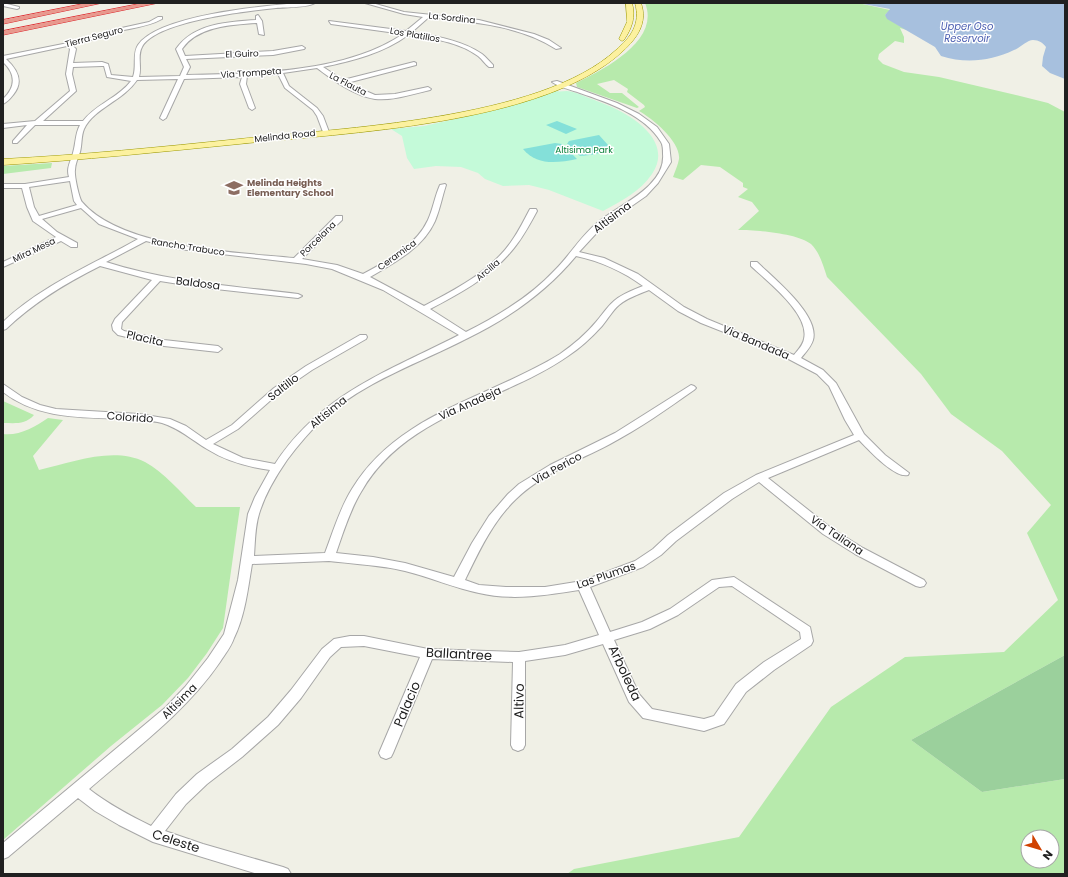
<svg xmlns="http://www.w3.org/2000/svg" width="1068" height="877" viewBox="0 0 1068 877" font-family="Poppins,sans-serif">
<rect width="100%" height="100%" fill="#f0f0e6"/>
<g fill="#b7eaac" fill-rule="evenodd">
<path d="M645 3H858L890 10 885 15 890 20 907 30 900 28 904 37V43L895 41 879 54 878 59 883 64 904 72 939 77 1020 96 1048 103 1065 112V655L911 740 982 792 1065 779V874H567L574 869 739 837 831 707 905 657 1004 652 1058 600 1027 533 1051 505 1002 451 951 414 921 374 827 277C823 265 820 253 811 244 797 233 756 230 738 230L759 211 752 202 738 197 748 189 743 187V183L720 167 701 165 683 180 673 177C675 171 678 165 679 159 681 142 653 119 639 111L645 107 644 105 627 92 628 89 614 80 597 84 610 93H622L639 107 637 108 577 87 576 83C602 70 661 41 645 3ZM1028 837H1052V861H1028Z"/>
<polygon points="52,163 51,168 3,174 3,166"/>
<path d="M3 401 34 415C25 425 15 423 3 423Z"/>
<path d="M48 418 63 420 33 456 39 470C72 463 112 446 145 462 164 472 180 492 196 507H240L223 628 207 653 188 678 162 705 111 746 3 840V434C19 436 35 427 48 418Z"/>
</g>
<polygon fill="#9bd09c" points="1065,655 1065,779 982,792 911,740"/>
<path fill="#c4fad9" d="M555 91C560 92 563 91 567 91 575 91 593 100 602 103 629 113 675 140 652 174 641 191 620 202 603 211L549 190 529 185 503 186 485 179 478 173 461 167 436 166 414 169 407 158 402 136 391 129 424 126 495 110Z"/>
<g fill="#84e0d9">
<polygon points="557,121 577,129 566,134 546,125"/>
<path d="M599 135 608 145C605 155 589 155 580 156L567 144 569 141Z"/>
<path d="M555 143 562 144 577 159C557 163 537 166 523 149Z"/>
</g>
<path fill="#a7c0de" d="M858 3H1065V79L1050 73 1042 66 1043 57 1046 47C1043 43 1039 40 1033 40 1027 40 1020 48 1014 50 991 61 966 64 941 56L935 47 887 19 885 15 890 9Z"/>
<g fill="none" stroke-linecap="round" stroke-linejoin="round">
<g stroke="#a7a7a7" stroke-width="2">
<g id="minor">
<polygon points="3,3 19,7 19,8 17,9 3,6"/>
<path d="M298 3H315C307 8 286 7 276 8 248 11 156 21 142 47 137 56 142 67 139 77L180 76 184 67 176 49C194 23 228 22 256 20V16L258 15 262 21 264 35 259 34 257 23C231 25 198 26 182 49L185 56 273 51 302 46 305 48 304 49 273 55 186 59 190 67 186 75C252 74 346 73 403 34L331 24 329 21 406 31 423 17 404 14 365 3H372L404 12 479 20 534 34 549 40 561 48 556 49C519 25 471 22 429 17L412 32C434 36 462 40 482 54 486 57 489 61 493 65V67H489C485 64 482 59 478 56 459 42 431 38 408 35 384 53 352 61 323 67L343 80 414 62 416 63V65L347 83 375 95 395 94 428 87 431 89 430 90C413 94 392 101 375 99 354 96 333 80 317 68L283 73 289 86 317 108 323 116 329 132 326 134 323 132 317 116 313 110 285 88 278 74 247 76 246 84 255 108 252 110 249 108 240 84 242 77 184 79 166 118 163 120 160 118 178 79 137 80C123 101 94 108 84 129 81 136 82 145 80 152 78 158 75 164 75 170 74 175 79 198 82 202 122 249 236 252 294 258L336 216H342V220L302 259 337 265 363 274C387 261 416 246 428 220 433 209 435 196 440 185L445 184 446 185C442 197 440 209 435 221 423 248 394 263 370 277L424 306C456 289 490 272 511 242 519 231 524 220 530 209H536L537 211C530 224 523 237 514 248 492 276 461 293 430 309L466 332C498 316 531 296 555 270 570 255 581 236 597 223 618 205 666 187 663 154 663 150 663 145 661 142 645 115 609 103 580 93 571 90 559 87 552 82L557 81 617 103 639 114 657 127 669 144 671 162 658 183 646 196 603 226 579 252 604 258 638 274 684 307 707 319 794 355C798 350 803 345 804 339 810 314 768 282 751 266V262H757C773 278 820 315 813 340 811 347 805 353 801 358L823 370 836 383 864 434 885 455 909 473 908 475C895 479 868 449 859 440L768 478 831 528 863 548 924 580 926 583 924 586 920 587 916 586 855 554 823 534 759 482 732 499 676 541 661 555 643 567 590 587 610 632 642 622 670 609 712 580 734 577 810 627 813 641 811 645 774 670 746 692 724 724 704 731 643 718 629 702 603 644 565 655 525 661V745L523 749 518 751 513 749 511 745 513 662 432 659 393 753 391 757 386 759 381 757 379 753 420 657 364 646 341 647 330 657 301 698 278 725 242 757 207 784 186 804 165 831 203 844 283 867 288 869 291 874H258L153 842 119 825 95 811 78 798 8 857 3 859V843L166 707 185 687 208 658 224 634 238 580 248 514 255 497 270 470C248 467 226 461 207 449 192 440 179 428 162 423 151 420 137 420 126 419 83 417 39 420 3 392V384L22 397 40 405 56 409 139 414 170 419 186 426 206 440 232 425 274 388 306 366 360 335H366L367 337 366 339 312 370 280 392 238 429 213 444 243 458 275 464C322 393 387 372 459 335L383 290 332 269 306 264 179 249 146 241 106 262C168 282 233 286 298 294L302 296 298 298 198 287 160 281 122 322 121 329 124 331 164 340 218 346 222 349 218 352 164 346 118 335 113 330 112 325 115 319 152 280 100 266C66 283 34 302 6 329L3 330V322C42 285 92 265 138 239L99 224 81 208 42 219 57 232 77 243V247H71L61 241 3 267V262L56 237 33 221 27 207 22 188H3V184H25L69 177C66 168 71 161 73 153 76 143 75 134 80 125H35L17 143H13V141L27 125 3 128V124L35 121 70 91 66 74 70 49 67 46 6 59C18 70 24 82 13 95 10 99 7 102 3 104V99C16 87 16 74 3 62V56L88 39 108 31 149 22 158 17H162V19C146 28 128 28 111 33 98 38 86 42 72 45L76 49 73 63 102 62 108 64 111 75 133 77C137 66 132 54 138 45 158 15 263 6 298 3ZM102 66H104L107 77 131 81C118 98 96 104 83 121H43L76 91 72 74 73 67ZM70 181 74 201 77 205 39 216 34 207 29 187ZM576 256C600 261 624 272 643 286 633 290 622 294 614 301 607 307 602 315 596 322 586 334 573 345 560 354 489 398 398 413 352 489 340 508 333 532 325 553L254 556C255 542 255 527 259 514 265 494 276 476 287 460 298 445 310 431 323 419 364 381 420 363 468 338 509 318 547 291 576 256ZM649 290 678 311 701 323 779 354 817 374 829 386 845 420 854 435 756 475 724 493 668 535 653 549 635 561 582 581 545 587H506L479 585 465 580C479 551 493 521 516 499 543 473 578 461 610 444 640 428 667 409 694 390L696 388 694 386 691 385 615 433 550 465 519 484 508 494 489 516 472 543 454 577 405 563 373 557 336 553C343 533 350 510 361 492 405 414 500 403 568 356 580 348 592 337 602 326 608 319 612 311 619 305 627 298 639 294 649 290ZM329 561C354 564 380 565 405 571 430 577 454 588 479 593 512 601 547 595 579 590L599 635 565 645 519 652 428 649 364 636H350L334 639 322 649 291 690 268 717 232 749 197 774 176 794 151 826C129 815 108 804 89 789 135 749 185 713 220 662 225 654 231 647 234 638 245 616 248 588 252 564ZM732 586 800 632 801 639 764 662 736 684 714 716 704 719 652 709 639 694 614 640 650 629 678 615 719 587Z"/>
</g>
</g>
<g stroke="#9c9900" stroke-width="1">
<g id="major">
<path d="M626 3H632C636 17 632 28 624 40L622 41 619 39 627 22Z"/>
<path d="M635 3H641C648 23 637 38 623 51 544 125 344 133 239 144 160 152 82 160 3 165V159C82 155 161 147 239 139 341 128 540 120 616 50 631 37 641 24 635 3Z"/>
</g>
</g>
<g stroke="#dc252b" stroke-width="1">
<g id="highway">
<polygon points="87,3 102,3 3,24 3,20"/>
<polygon points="143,3 158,3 3,35 3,31"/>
</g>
</g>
<use href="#minor" fill="#fff" fill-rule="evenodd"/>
<use href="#major" fill="#fcf19f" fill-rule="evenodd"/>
<use href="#highway" fill="#e8998e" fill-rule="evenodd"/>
</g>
<defs>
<g id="school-bare" transform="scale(1.38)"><path d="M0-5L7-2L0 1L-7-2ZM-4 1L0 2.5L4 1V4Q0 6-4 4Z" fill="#8d6e63" stroke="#fff" stroke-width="2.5" paint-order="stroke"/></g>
</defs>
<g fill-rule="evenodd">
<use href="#school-bare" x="234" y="188"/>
</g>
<g text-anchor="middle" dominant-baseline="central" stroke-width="3" stroke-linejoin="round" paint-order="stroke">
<g font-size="9" fill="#202020" stroke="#fff">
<text transform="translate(452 18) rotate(6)">La Sordina</text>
<text transform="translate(415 35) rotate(10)">Los Platillos</text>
<text transform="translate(94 37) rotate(-15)">Tierra Seguro</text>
<text transform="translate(242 54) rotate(-2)">El Guiro</text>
<text transform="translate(251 73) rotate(-4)">Via Trompeta</text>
<text transform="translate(348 84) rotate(27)">La Flauta</text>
<text transform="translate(285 136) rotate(-6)">Melinda Road</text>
<text transform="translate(318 239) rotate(-44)">Porcelana</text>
<text transform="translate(188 247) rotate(9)">Rancho Trabuco</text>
<text transform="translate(34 250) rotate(-25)">Mira Mesa</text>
<text transform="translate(397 255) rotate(-36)">Ceramica</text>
<text transform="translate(488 270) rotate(-40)">Arcilla</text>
</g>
<g font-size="9" fill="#0b813a" stroke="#fff">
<text x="584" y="150">Altisima Park</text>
</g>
<g font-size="9" font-weight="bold" fill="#785e54" stroke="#fff" text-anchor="start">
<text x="247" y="183">Melinda Heights<tspan x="247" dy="10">Elementary School</tspan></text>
</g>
<g font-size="10" font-style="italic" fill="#4b5eb1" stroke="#fff">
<text x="967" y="26">Upper Oso<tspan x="967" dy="12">Reservoir</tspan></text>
</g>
<g font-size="11" fill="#202020" stroke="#fff">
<text transform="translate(612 217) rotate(-37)">Altisima</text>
<text transform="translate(198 283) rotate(7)">Baldosa</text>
<text transform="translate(145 338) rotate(13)">Placita</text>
<text transform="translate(756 342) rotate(23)">Via Bandada</text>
<text transform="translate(283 387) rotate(-38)">Saltillo</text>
<text transform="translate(470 403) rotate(-24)">Via Anadeja</text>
<text transform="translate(328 412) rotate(-39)">Altisima</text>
<text transform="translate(130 417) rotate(4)">Colorido</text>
<text transform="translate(557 468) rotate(-29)">Via Perico</text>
<text transform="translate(837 535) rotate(34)">Via Taliana</text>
<text transform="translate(606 575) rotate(-19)">Las Plumas</text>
<text transform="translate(179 701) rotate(-45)">Altisima</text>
</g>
<g font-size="13" fill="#202020" stroke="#fff">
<text transform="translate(459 654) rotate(3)">Ballantree</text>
<text transform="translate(625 673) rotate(65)">Arboleda</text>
<text transform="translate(519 701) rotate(-89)">Altivo</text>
<text transform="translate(407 704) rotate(-67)">Palacio</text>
<text transform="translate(176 841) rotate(18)">Celeste</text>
</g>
</g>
<rect width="1068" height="877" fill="none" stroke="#202020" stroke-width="8"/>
<g transform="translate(1040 849) rotate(128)"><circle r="19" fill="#ffffff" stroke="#a6a6a6"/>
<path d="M0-3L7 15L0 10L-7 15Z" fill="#d04100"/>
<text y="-6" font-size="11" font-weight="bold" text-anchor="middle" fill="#202020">N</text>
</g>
</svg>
